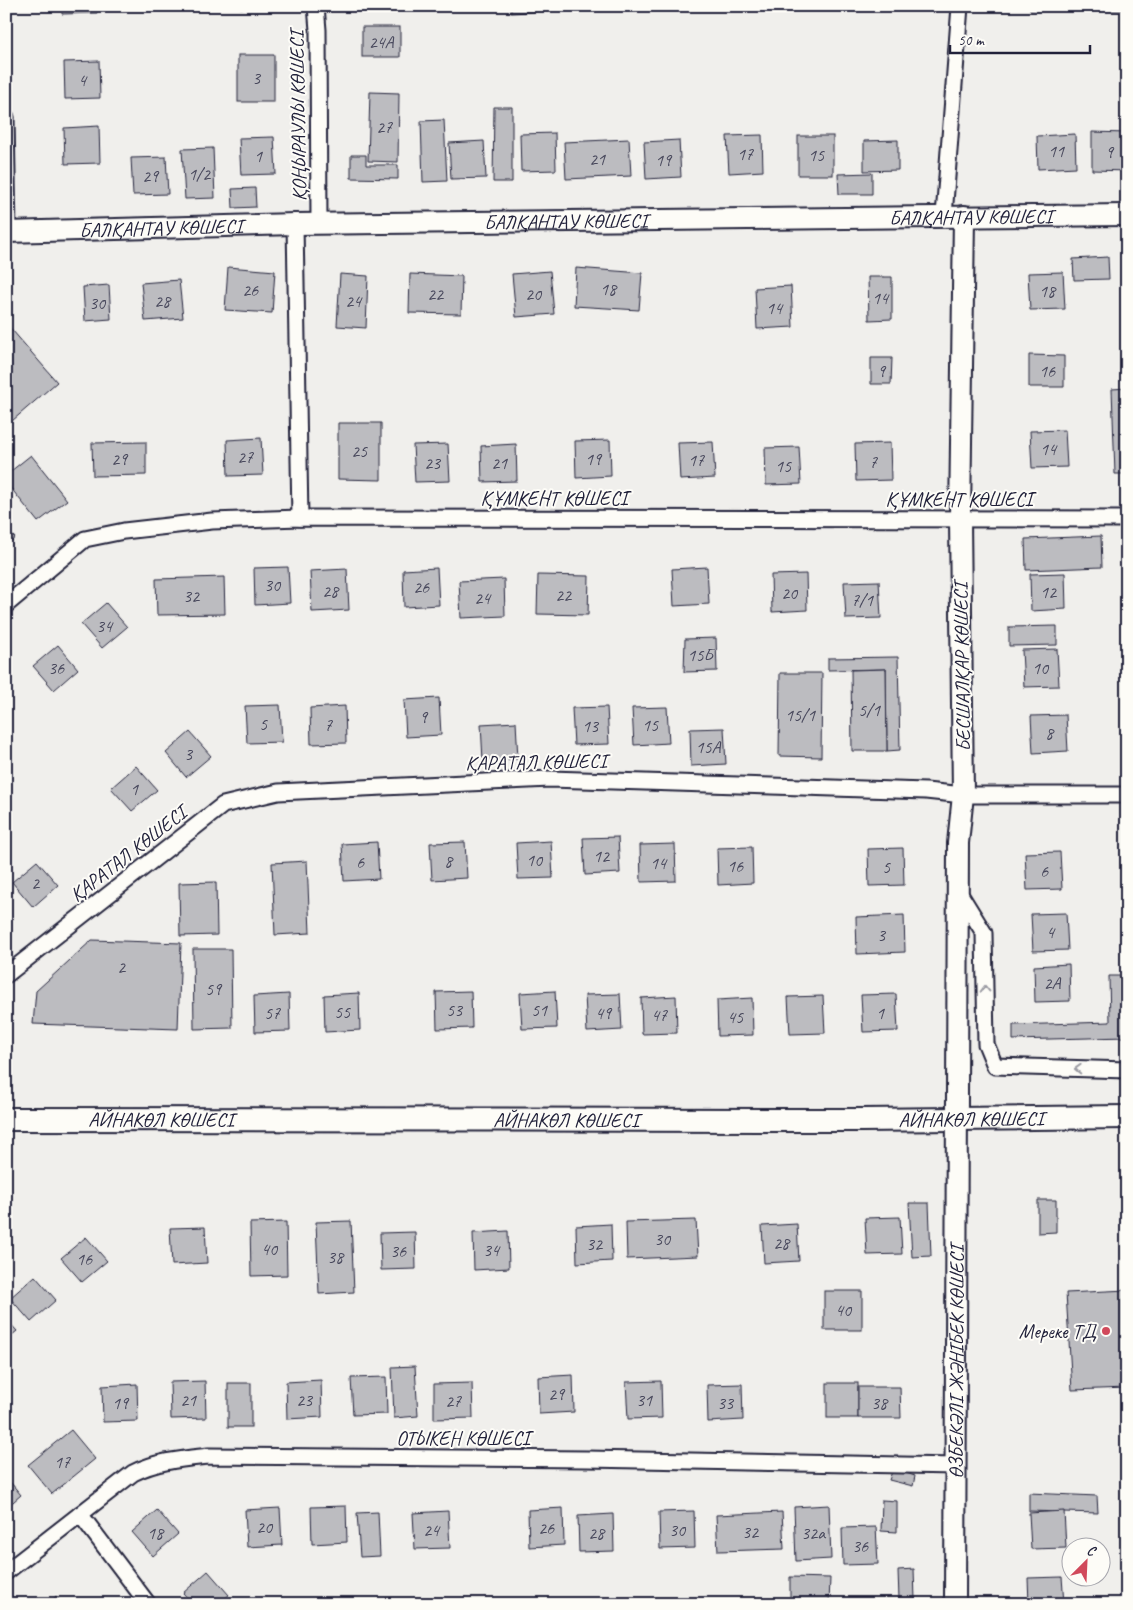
<svg xmlns="http://www.w3.org/2000/svg" width="1133" height="1610" viewBox="0 0 1133 1610" font-family="Caveat,sans-serif">
<rect width="100%" height="100%" fill="#f0efec"/>
<filter id="ink" filterUnits="userSpaceOnUse"><feTurbulence type="fractalNoise" baseFrequency=".02" numOctaves="2"/><feDisplacementMap in="SourceGraphic" scale="10" xChannelSelector="R" yChannelSelector="G"/><feConvolveMatrix kernelMatrix="1 2 1 2 8 2 1 2 1" color-interpolation-filters="sRGB"/></filter>
<g filter="url(#ink)">
<g fill="#bcbcc0" stroke="#22223b">
<polygon points="62,6 97,6 97,13 62,14"/>
<polygon points="240,6 275,6 275,7 240,8"/>
<polygon points="372,6 407,6 407,9 372,10"/>
<polygon points="511,6 546,6 546,11 511,13"/>
<polygon points="576,6 611,6 611,7 576,8"/>
<polygon points="634,6 681,6 634,8"/>
<polygon points="1030,6 1065,6 1065,8 1030,10"/>
<polygon points="1100,6 1127,6 1127,10 1100,11"/>
<rect x="362" y="27" width="38" height="30"/>
<rect x="238" y="55" width="36" height="47"/>
<polygon points="99,61 100,98 65,99 64,62"/>
<polygon points="370,92 399,93 398,162 368,161"/>
<polygon points="494,107 512,107 512,182 493,182"/>
<polygon points="444,120 447,181 423,182 421,121"/>
<polygon points="99,126 100,163 65,164 64,128"/>
<polygon points="1092,132 1127,133 1127,171 1092,170"/>
<polygon points="555,133 556,170 521,171 520,134"/>
<polygon points="1075,134 1076,167 1038,169 1037,136"/>
<polygon points="762,135 763,171 729,173 727,136"/>
<rect x="798" y="136" width="35" height="39"/>
<polygon points="274,137 276,174 241,175 239,138"/>
<polygon points="629,139 631,176 566,179 564,142"/>
<polygon points="679,140 681,177 646,179 644,142"/>
<polygon points="898,140 898,170 864,171 864,141"/>
<polygon points="484,141 486,178 451,179 449,143"/>
<polygon points="213,148 215,198 185,199 182,149"/>
<polygon points="351,155 366,155 366,165 398,165 398,179 351,178"/>
<polygon points="166,157 168,194 133,195 131,158"/>
<polygon points="872,173 872,194 839,194 838,174"/>
<polygon points="255,188 256,207 233,208 232,189"/>
<polygon points="1108,257 1109,279 1074,280 1073,259"/>
<polygon points="228,267 275,271 272,313 225,310"/>
<polygon points="576,268 642,273 639,310 574,306"/>
<polygon points="550,271 554,314 516,317 512,274"/>
<polygon points="1063,272 1065,309 1030,310 1028,273"/>
<polygon points="340,274 368,276 366,328 337,326"/>
<polygon points="410,274 462,276 461,314 409,313"/>
<polygon points="868,277 892,277 892,319 869,320"/>
<polygon points="179,280 183,318 145,321 141,283"/>
<polygon points="109,285 111,319 85,321 83,287"/>
<polygon points="791,286 793,327 757,329 755,288"/>
<polygon points="6,323 57,382 12,421 6,414"/>
<polygon points="1029,355 1064,356 1064,387 1029,387"/>
<polygon points="871,358 892,358 891,384 871,384"/>
<polygon points="1127,388 1127,474 1115,474 1112,389"/>
<polygon points="338,423 381,423 381,480 338,479"/>
<polygon points="1065,430 1067,467 1032,468 1030,431"/>
<polygon points="261,438 263,475 228,476 227,440"/>
<polygon points="610,440 611,476 576,478 575,441"/>
<polygon points="146,442 146,475 93,476 92,443"/>
<polygon points="713,442 715,478 680,480 678,443"/>
<polygon points="890,443 891,480 856,481 855,444"/>
<polygon points="448,444 450,481 415,482 413,445"/>
<polygon points="516,444 517,481 482,482 481,446"/>
<polygon points="799,447 801,484 766,485 765,448"/>
<polygon points="31,455 67,500 38,522 6,482 6,475"/>
<polygon points="6,528 15,538 6,545"/>
<polygon points="1101,536 1102,567 1026,570 1025,539"/>
<polygon points="288,567 290,603 255,605 254,568"/>
<polygon points="707,567 709,604 674,606 672,569"/>
<polygon points="437,568 439,605 404,607 403,570"/>
<polygon points="347,569 349,610 312,612 310,571"/>
<polygon points="1065,573 1066,609 1031,611 1030,574"/>
<polygon points="806,574 807,610 772,612 771,575"/>
<polygon points="538,575 589,576 588,615 537,614"/>
<polygon points="224,577 225,614 157,615 156,579"/>
<polygon points="504,579 505,616 461,618 459,581"/>
<polygon points="879,581 881,618 846,619 844,582"/>
<polygon points="106,603 127,627 102,648 81,624"/>
<polygon points="1057,626 1057,645 1009,646 1009,627"/>
<polygon points="716,638 717,671 684,672 685,639"/>
<polygon points="58,645 78,669 54,690 33,666"/>
<polygon points="1057,649 1059,686 1024,687 1022,650"/>
<polygon points="898,657 900,750 887,751 886,669 828,670 828,658"/>
<polygon points="886,669 887,751 852,751 851,670"/>
<polygon points="780,673 822,673 821,757 779,756"/>
<polygon points="439,698 441,735 406,737 404,700"/>
<polygon points="280,705 282,742 247,743 245,706"/>
<polygon points="345,706 346,743 311,744 310,708"/>
<polygon points="607,707 609,744 574,745 572,708"/>
<polygon points="667,707 669,743 634,745 632,708"/>
<polygon points="1066,715 1068,751 1033,753 1031,716"/>
<polygon points="516,722 518,759 483,761 481,724"/>
<polygon points="724,728 726,764 691,766 690,729"/>
<polygon points="190,732 211,756 186,777 166,753"/>
<polygon points="136,766 157,790 132,811 111,788"/>
<polygon points="618,837 620,873 585,875 583,838"/>
<polygon points="551,841 553,878 518,879 516,843"/>
<polygon points="377,842 379,879 344,881 342,844"/>
<polygon points="465,842 467,878 432,880 430,843"/>
<polygon points="675,844 676,881 641,882 640,845"/>
<polygon points="752,847 753,883 718,885 717,848"/>
<polygon points="903,848 904,885 869,886 868,849"/>
<polygon points="1060,852 1062,889 1027,890 1025,853"/>
<polygon points="37,861 58,885 33,907 12,882"/>
<polygon points="307,861 310,933 275,935 272,863"/>
<polygon points="216,882 217,935 180,936 179,883"/>
<polygon points="1066,913 1068,950 1033,951 1031,914"/>
<polygon points="904,915 905,952 857,954 856,917"/>
<polygon points="92,940 181,943 178,1029 33,1024 36,991"/>
<polygon points="193,949 231,949 232,1028 194,1029"/>
<polygon points="1069,964 1070,1001 1035,1002 1034,966"/>
<polygon points="1109,976 1124,976 1126,1037 1013,1040 1013,1025 1110,1022"/>
<polygon points="471,991 472,1028 437,1029 436,992"/>
<polygon points="555,991 557,1028 522,1029 520,993"/>
<polygon points="359,993 360,1030 325,1032 324,995"/>
<polygon points="289,994 290,1031 255,1032 254,996"/>
<polygon points="620,994 622,1030 587,1032 585,995"/>
<polygon points="896,994 898,1031 863,1032 861,995"/>
<polygon points="676,996 677,1033 642,1034 641,998"/>
<polygon points="823,996 825,1033 790,1034 788,997"/>
<polygon points="752,998 753,1035 718,1036 717,1000"/>
<polygon points="1038,1200 1056,1200 1056,1232 1038,1233"/>
<polygon points="909,1203 929,1203 931,1256 912,1257"/>
<polygon points="900,1217 902,1254 867,1255 865,1218"/>
<polygon points="696,1220 698,1256 627,1259 626,1222"/>
<polygon points="351,1221 354,1292 319,1294 316,1222"/>
<polygon points="286,1222 287,1275 251,1276 250,1223"/>
<polygon points="611,1224 612,1261 577,1263 576,1226"/>
<polygon points="797,1224 799,1261 764,1263 762,1226"/>
<polygon points="205,1227 207,1263 172,1265 170,1228"/>
<polygon points="508,1231 509,1268 474,1270 473,1233"/>
<polygon points="415,1232 416,1269 381,1270 380,1233"/>
<polygon points="86,1237 107,1261 82,1282 61,1258"/>
<polygon points="35,1276 56,1300 31,1322 10,1298"/>
<polygon points="1127,1290 1127,1388 1072,1390 1066,1293"/>
<rect x="824" y="1291" width="38" height="39"/>
<polygon points="6,1319 17,1331 6,1340"/>
<polygon points="415,1366 418,1416 394,1418 392,1367"/>
<polygon points="573,1375 574,1412 539,1414 538,1377"/>
<polygon points="386,1377 387,1414 353,1415 351,1378"/>
<polygon points="321,1380 322,1417 287,1419 286,1382"/>
<polygon points="205,1381 206,1418 171,1419 170,1382"/>
<polygon points="661,1381 662,1418 628,1419 626,1382"/>
<rect x="228" y="1383" width="23" height="44"/>
<polygon points="472,1383 473,1418 434,1419 434,1384"/>
<rect x="827" y="1383" width="31" height="35"/>
<polygon points="137,1384 138,1421 103,1422 102,1386"/>
<polygon points="742,1384 743,1420 708,1422 707,1385"/>
<polygon points="858,1387 900,1387 901,1418 858,1418"/>
<polygon points="71,1430 95,1459 52,1494 28,1465"/>
<polygon points="893,1469 915,1476 913,1486 889,1480"/>
<polygon points="6,1477 21,1495 6,1508"/>
<polygon points="1029,1493 1097,1496 1098,1513 1029,1511"/>
<polygon points="882,1500 897,1501 897,1532 881,1531"/>
<polygon points="829,1505 831,1559 796,1561 794,1507"/>
<polygon points="346,1506 347,1542 312,1544 311,1507"/>
<polygon points="280,1508 282,1545 247,1547 245,1510"/>
<polygon points="563,1508 564,1545 529,1547 528,1510"/>
<polygon points="157,1510 178,1534 153,1556 132,1532"/>
<polygon points="448,1511 450,1548 415,1549 413,1513"/>
<polygon points="694,1511 695,1548 660,1549 659,1512"/>
<polygon points="1064,1511 1066,1548 1031,1549 1029,1513"/>
<polygon points="378,1512 380,1556 360,1557 357,1513"/>
<polygon points="782,1512 784,1549 718,1551 716,1515"/>
<polygon points="613,1514 614,1551 579,1552 578,1516"/>
<polygon points="876,1527 878,1564 843,1565 842,1528"/>
<polygon points="914,1569 915,1600 899,1599 898,1570"/>
<polygon points="208,1571 229,1595 218,1604 193,1604 183,1593"/>
<polygon points="790,1577 830,1578 829,1604 790,1604"/>
<polygon points="1062,1577 1064,1604 1029,1604 1028,1578"/>
<polygon points="56,1596 63,1604 48,1604"/>
</g>
<g fill="none" stroke-linecap="round" stroke-linejoin="round">
<g stroke="#22223b" stroke-width="19">
<g id="minor">
<polyline points="316,6 318,30 319,225"/>
<polyline points="6,117 8,232"/>
<polyline points="944,216 960,6"/>
<polyline points="295,224 300,518"/>
<polyline points="6,605 85,539 124,531 212,521 300,518 1127,519"/>
<polyline points="958,891 984,933 986,1044 995,1066 1127,1070"/>
<polyline points="6,975 223,805 278,792 550,779 926,791 963,795 1127,795"/>
<polyline points="80,1514 148,1604"/>
<path d="M6 1572 133 1473C157 1461 182 1459 209 1456L587 1459 956 1466"/>
</g>
</g>
<g stroke="#22223b" stroke-width="24">
<g id="tertiary">
<path id="s1" d="M6 232 295 224 1127 215"/>
<path id="s2" d="M955 1604 958 843 963 795 960 519 964 216"/>
</g>
</g>
<g stroke="#22223b" stroke-width="26">
<g id="secondary">
<path id="s3" d="M6 1119 862 1120 1127 1117"/>
</g>
</g>
<use href="#minor" stroke="#fdfcf7" stroke-width="15"/>
<use href="#tertiary" stroke="#fdfcf7" stroke-width="20"/>
<use href="#secondary" stroke="#fdfcf7" stroke-width="22"/>
</g>
<defs><path id="oneway-chevron" d="M-2-3.5L2.5 0L-2 3.5" fill="none" stroke-width="1.6" stroke-linecap="round" stroke-linejoin="round" transform="scale(1.25)"/></defs>
<g stroke="#9a9aa2">
<use href="#oneway-chevron" transform="translate(985 989) rotate(-91)"/>
<use href="#oneway-chevron" transform="translate(1078 1069) rotate(-178)"/>
</g>
</g>
<circle fill="#d1495b" stroke="#fdfcf7" stroke-width="2" cx="1106" cy="1331" r="5"/>
<g text-anchor="middle" dominant-baseline="central" stroke-width="4" stroke-linejoin="round" paint-order="stroke">
<g font-size="18" fill="#48485c">
<text x="381" y="42">24А</text>
<text x="256" y="78">3</text>
<text x="82" y="80">4</text>
<text x="384" y="127">27</text>
<text x="1056" y="151">11</text>
<text x="1109" y="152">9</text>
<text x="745" y="154">17</text>
<text x="816" y="155">15</text>
<text x="258" y="156">1</text>
<text x="597" y="159">21</text>
<text x="663" y="160">19</text>
<text x="199" y="174">1/2</text>
<text x="150" y="176">29</text>
<text x="608" y="289">18</text>
<text x="250" y="290">26</text>
<text x="1047" y="291">18</text>
<text x="435" y="294">22</text>
<text x="533" y="294">20</text>
<text x="880" y="298">14</text>
<text x="162" y="301">28</text>
<text x="353" y="301">24</text>
<text x="97" y="303">30</text>
<text x="774" y="308">14</text>
<text x="881" y="371">9</text>
<text x="1047" y="371">16</text>
<text x="1048" y="449">14</text>
<text x="359" y="451">25</text>
<text x="245" y="457">27</text>
<text x="119" y="459">29</text>
<text x="593" y="459">19</text>
<text x="696" y="460">17</text>
<text x="873" y="462">7</text>
<text x="432" y="463">23</text>
<text x="499" y="463">21</text>
<text x="783" y="466">15</text>
<text x="272" y="585">30</text>
<text x="421" y="587">26</text>
<text x="330" y="591">28</text>
<text x="1048" y="592">12</text>
<text x="789" y="593">20</text>
<text x="563" y="595">22</text>
<text x="191" y="596">32</text>
<text x="482" y="598">24</text>
<text x="862" y="600">7/1</text>
<text x="104" y="626">34</text>
<text x="700" y="655">15Б</text>
<text x="56" y="668">36</text>
<text x="1040" y="668">10</text>
<text x="869" y="710">5/1</text>
<text x="800" y="715">15/1</text>
<text x="423" y="717">9</text>
<text x="263" y="724">5</text>
<text x="328" y="725">7</text>
<text x="650" y="725">15</text>
<text x="590" y="726">13</text>
<text x="1049" y="733">8</text>
<text x="708" y="747">15А</text>
<text x="188" y="754">3</text>
<text x="134" y="789">1</text>
<text x="601" y="856">12</text>
<text x="534" y="860">10</text>
<text x="448" y="861">8</text>
<text x="360" y="862">6</text>
<text x="658" y="863">14</text>
<text x="735" y="866">16</text>
<text x="886" y="867">5</text>
<text x="1044" y="871">6</text>
<text x="35" y="883">2</text>
<text x="1050" y="932">4</text>
<text x="881" y="935">3</text>
<text x="121" y="967">2</text>
<text x="1052" y="983">2А</text>
<text x="213" y="989">59</text>
<text x="454" y="1010">53</text>
<text x="539" y="1010">51</text>
<text x="342" y="1012">55</text>
<text x="272" y="1013">57</text>
<text x="603" y="1013">49</text>
<text x="880" y="1013">1</text>
<text x="659" y="1015">47</text>
<text x="735" y="1017">45</text>
<text x="662" y="1239">30</text>
<text x="781" y="1243">28</text>
<text x="594" y="1244">32</text>
<text x="269" y="1249">40</text>
<text x="491" y="1250">34</text>
<text x="398" y="1251">36</text>
<text x="335" y="1257">38</text>
<text x="84" y="1259">16</text>
<text x="843" y="1310">40</text>
<text x="556" y="1394">29</text>
<text x="188" y="1400">21</text>
<text x="304" y="1400">23</text>
<text x="644" y="1400">31</text>
<text x="453" y="1401">27</text>
<text x="120" y="1403">19</text>
<text x="725" y="1403">33</text>
<text x="879" y="1403">38</text>
<text x="62" y="1462">17</text>
<text x="264" y="1527">20</text>
<text x="546" y="1528">26</text>
<text x="431" y="1530">24</text>
<text x="677" y="1530">30</text>
<text x="750" y="1532">32</text>
<text x="155" y="1533">18</text>
<text x="596" y="1533">28</text>
<text x="813" y="1533">32а</text>
<text x="860" y="1546">36</text>
</g>
<g font-size="20" fill="#22223b" stroke="#fdfcf7">
<text transform="translate(298 116) rotate(-91)">ҚОҢЫРАУЛЫ КӨШЕСІ</text>
<text stroke="none"><textPath href="#s1" startOffset="965">БАЛҚАНТАУ КӨШЕСІ</textPath></text>
<text stroke="none"><textPath href="#s1" startOffset="560">БАЛҚАНТАУ КӨШЕСІ</textPath></text>
<text stroke="none"><textPath href="#s1" startOffset="155">БАЛҚАНТАУ КӨШЕСІ</textPath></text>
<text x="554" y="498">ҚҰМКЕНТ КӨШЕСІ</text>
<text x="959" y="499">ҚҰМКЕНТ КӨШЕСІ</text>
<text transform="translate(962 667) rotate(-91)">БЕСШАЛҚАР КӨШЕСІ</text>
<text transform="translate(536 762) rotate(-1)">ҚАРАТАЛ КӨШЕСІ</text>
<text transform="translate(128 854) rotate(-38)">ҚАРАТАЛ КӨШЕСІ</text>
<text stroke="none"><textPath href="#s3" startOffset="560">АЙНАКӨЛ КӨШЕСІ</textPath></text>
<text stroke="none"><textPath href="#s3" startOffset="965">АЙНАКӨЛ КӨШЕСІ</textPath></text>
<text stroke="none"><textPath href="#s3" startOffset="155">АЙНАКӨЛ КӨШЕСІ</textPath></text>
<text stroke="none"><textPath href="#s2" startOffset="242">ӨЗБЕКӘЛІ ЖӘНІБЕК КӨШЕСІ</textPath></text>
<text x="463" y="1438">ОТЫКЕН КӨШЕСІ</text>
</g>
<g font-size="20" fill="#22223b" stroke="#fdfcf7" text-anchor="end">
<text x="1096" y="1331">Мереке ТД</text>
</g>
</g>
<rect width="1133" height="1610" fill="none" stroke="#fdfcf7" stroke-width="25"/>
<rect x="12" y="12" width="1108" height="1585" fill="none" stroke="#22223b" stroke-width="2" filter="url(#ink)"/>
<g transform="translate(1086 1562) rotate(24)"><circle r="24" fill="#fdfcf7" stroke="#a5a5ac"/>
<path d="M0-4L9 19L0 12L-9 19Z" fill="#d1495b"/>
<text y="-8" font-size="14" font-weight="bold" text-anchor="middle" fill="#22223b">С</text>
</g>
<path d="M950 45v8h140v-8" fill="none" stroke="#22223b" stroke-width="2.5"/>
<text x="958" y="45" font-size="15" fill="#22223b" stroke="#fdfcf7" stroke-width="4" paint-order="stroke">50 m</text>
</svg>
